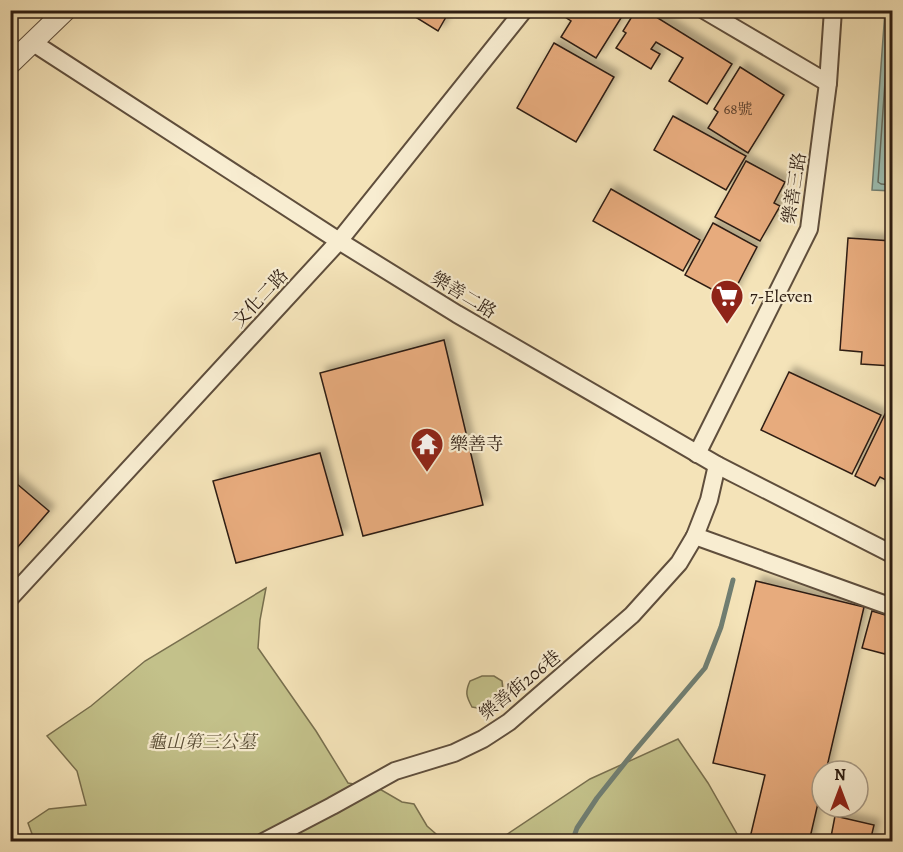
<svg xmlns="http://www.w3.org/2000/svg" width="903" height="852" viewBox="0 0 903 852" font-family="Alegreya,'Noto Serif TC',serif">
<defs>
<filter id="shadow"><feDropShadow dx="5.5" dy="-5.5" stdDeviation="3" flood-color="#0004"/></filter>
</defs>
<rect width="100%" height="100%" fill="#f4e3b8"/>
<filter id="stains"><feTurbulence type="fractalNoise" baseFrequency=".00333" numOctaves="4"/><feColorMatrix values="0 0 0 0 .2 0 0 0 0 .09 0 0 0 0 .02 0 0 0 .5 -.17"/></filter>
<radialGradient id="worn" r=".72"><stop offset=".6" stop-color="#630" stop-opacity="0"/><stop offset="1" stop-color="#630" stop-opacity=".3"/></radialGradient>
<g fill="#c3c18a" stroke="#786f4e" stroke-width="1.5">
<polygon points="266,588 260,620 258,648 316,731 348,783 378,788 402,802 414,804 427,826 444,841 35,842 28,823 49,809 86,805 77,771 47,736 91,706 145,661"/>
<path d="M482 676H494L502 681C506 703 493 712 472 707 466 696 465 692 470 681Z"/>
<polygon points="678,739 708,783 741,841 497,841 590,779"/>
</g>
<polygon fill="#9cbeb2" stroke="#707e72" stroke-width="1.5" points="885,11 892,11 892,191 872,190"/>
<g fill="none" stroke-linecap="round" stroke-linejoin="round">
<g stroke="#646e62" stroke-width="1.5">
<polyline points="890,10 878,182 881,184 892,185"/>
<polyline points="892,89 886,175 888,177 892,178"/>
</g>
<polyline stroke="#707e72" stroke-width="5" points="572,842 577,828 597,798 632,754 705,668 721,627 733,580"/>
</g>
<g fill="#e7ab7d" stroke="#2d1d12" stroke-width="1.5" filter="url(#shadow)">
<polygon points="404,10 450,10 438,31"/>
<polygon points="569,10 626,10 596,58 561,37 571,21 565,17"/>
<polygon points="636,10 645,10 732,64 707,104 669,81 683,58 656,42 651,49 660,54 651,69 616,48 626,33 623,31"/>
<polygon points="554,43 614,77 576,142 517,108"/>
<polygon points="740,67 784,95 748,153 708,128 718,112 714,109"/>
<polygon points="673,116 746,156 726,190 654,150"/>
<polygon points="746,161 785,182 774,203 780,206 760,241 715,217"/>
<polygon points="611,189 700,240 683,271 593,221"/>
<polygon points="713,223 757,247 730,299 685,275"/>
<polygon points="848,238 892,241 892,366 861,364 862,352 840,350"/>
<polygon points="444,340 483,505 363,536 320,373"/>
<polygon points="789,372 881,415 852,474 761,430"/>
<polygon points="885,414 892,418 892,483 880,477 875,486 855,476"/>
<polygon points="320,453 343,535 236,563 213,481"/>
<polygon points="10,478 49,511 11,555 10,554"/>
<polygon points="756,581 864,607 826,771 822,771 822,786 809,842 749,842 765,775 713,763"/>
<polygon points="872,611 892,617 892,647 888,646 885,654 862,648"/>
<polygon points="835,816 874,825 870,842 830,842"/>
</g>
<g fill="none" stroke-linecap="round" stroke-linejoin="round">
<g stroke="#5f4e3c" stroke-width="20">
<g id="minor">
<polyline points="704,10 828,83"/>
<polyline points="32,42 339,241 457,314 717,465 892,554"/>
<polyline points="697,454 809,229 828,83 833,10"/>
<polyline points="695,536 892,607"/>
<polyline points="10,598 339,241 524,10"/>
<polyline points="263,842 332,806 395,771 454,753 483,739 509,722 632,615 679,563 695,536 709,500 717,465"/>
</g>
</g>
<g stroke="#5f4e3c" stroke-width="22">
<polyline id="tertiary" points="10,64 66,10"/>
</g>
<use href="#minor" stroke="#f8edd1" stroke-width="16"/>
<use href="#tertiary" stroke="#f8edd1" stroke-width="20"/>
</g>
<defs>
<g id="supermarket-pin" transform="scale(1.725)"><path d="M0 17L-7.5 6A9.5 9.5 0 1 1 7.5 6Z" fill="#8f2418" stroke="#f8edd1"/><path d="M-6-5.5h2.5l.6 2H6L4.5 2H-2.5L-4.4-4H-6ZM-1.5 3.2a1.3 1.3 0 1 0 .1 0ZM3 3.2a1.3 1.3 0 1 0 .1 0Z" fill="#fff"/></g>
<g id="temple-pin" transform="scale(1.725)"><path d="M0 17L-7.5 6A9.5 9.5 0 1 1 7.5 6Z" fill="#8f2418" stroke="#f8edd1"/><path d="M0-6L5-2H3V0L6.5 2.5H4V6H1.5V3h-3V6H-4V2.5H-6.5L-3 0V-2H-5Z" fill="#fff"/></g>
</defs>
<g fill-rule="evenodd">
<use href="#supermarket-pin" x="727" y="296"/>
<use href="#temple-pin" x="427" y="444"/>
</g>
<g text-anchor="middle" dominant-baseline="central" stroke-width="4.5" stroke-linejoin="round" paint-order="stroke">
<g font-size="15" fill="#5c402d">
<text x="738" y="109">68號</text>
</g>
<g font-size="18" fill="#2d1d12" stroke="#f8edd1">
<text transform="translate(794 188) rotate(-81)">樂善三路</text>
<text transform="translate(464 295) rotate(31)">樂善二路</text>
<text transform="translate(260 298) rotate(-47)">文化二路</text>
<text transform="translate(520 685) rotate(-39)">樂善街206巷</text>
</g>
<g font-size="18" fill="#2d1d12" stroke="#f8edd1" text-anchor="start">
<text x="750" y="296">7-Eleven</text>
<text x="450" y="444">樂善寺</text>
</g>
<g font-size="18" font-style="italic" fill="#5a4e36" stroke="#f8edd1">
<text x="202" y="742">龜山第三公墓</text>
</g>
</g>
<rect width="903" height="852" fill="none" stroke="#f4e3b8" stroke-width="36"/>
<rect x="12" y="12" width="879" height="828" fill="none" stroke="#2d1d12" stroke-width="3"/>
<rect x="18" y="18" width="867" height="816" fill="none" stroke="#2d1d12" stroke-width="1.5"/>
<g transform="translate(840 789)"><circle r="28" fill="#f8edd1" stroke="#a79a85" stroke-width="1.5"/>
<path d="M0-4.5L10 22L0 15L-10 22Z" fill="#8f2418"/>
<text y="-9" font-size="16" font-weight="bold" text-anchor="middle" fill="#2d1d12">N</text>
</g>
<rect width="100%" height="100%" filter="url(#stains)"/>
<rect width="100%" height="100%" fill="url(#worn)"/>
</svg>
